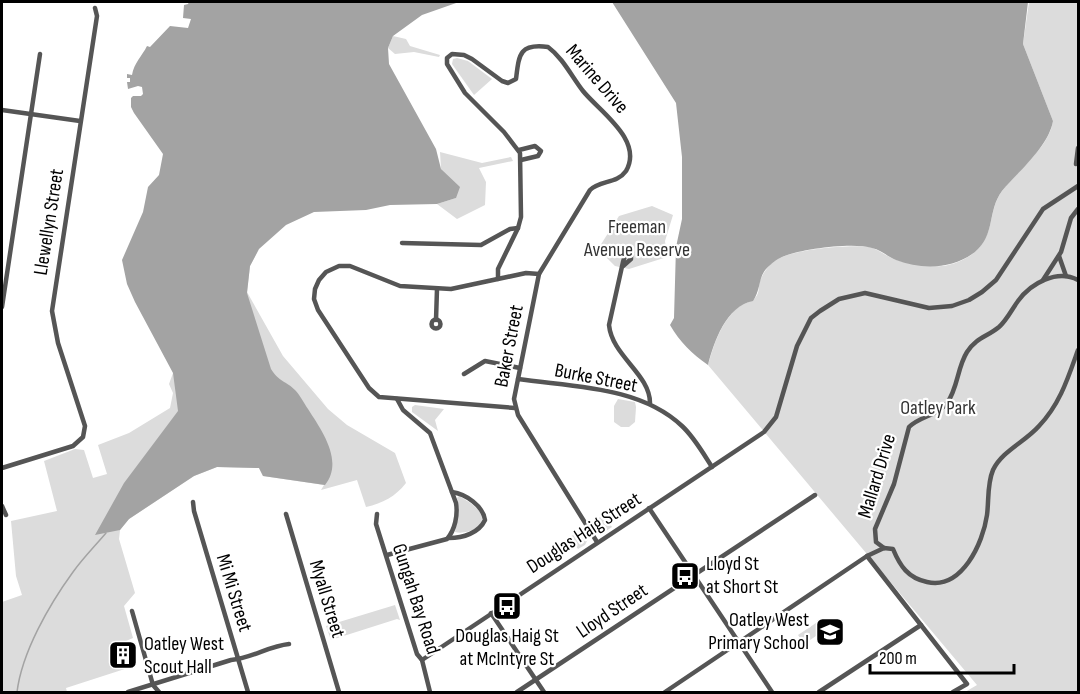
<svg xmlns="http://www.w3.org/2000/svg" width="1080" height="694" viewBox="0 0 1080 694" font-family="'Sofia Sans Condensed',sans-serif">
<rect width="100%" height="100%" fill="#fff"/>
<g fill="#dcdcdc">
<path d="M1029 2H1078V692H965L977 685 708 365C714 344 720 325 736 309 742 303 750 303 755 298 760 293 758 287 760 281 763 272 771 262 780 258 797 249 851 244 869 247 878 249 886 256 894 259 903 263 933 267 943 266 953 265 969 258 976 251 995 232 988 214 1000 194 1015 171 1049 149 1053 121L1023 44Z"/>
<polygon points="393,36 406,39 410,46 440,55 439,57 414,52 395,54 388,48"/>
<polygon points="457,58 468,61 492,79 474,95 452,64 453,59"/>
<polygon points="440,152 482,163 511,157 513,161 479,168 486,182 485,205 457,219 437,204 456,198 441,169"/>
<polygon points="652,206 673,215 665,241 667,257 629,269 615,266 598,249 619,216"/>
<path d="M259 249 250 266 247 292 283 356 328 409 347 425 395 453 406 483C395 497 383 503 366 507L357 480 321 490 324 485 263 476 259 468 217 467 194 476 129 519 120 530 119 539 135 593 124 606 133 638 126 641 134 666 66 688 67 692H2V602L22 595 16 576 11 521 57 511 44 461 75 449 84 450 93 478 107 474 98 445 129 433 170 408 173 393 169 384 173 373Z"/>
<polygon points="618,399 635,402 636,407 635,422 629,427 621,427 614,422 614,406"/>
<polygon points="415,405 444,409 435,420 438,431 412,412 412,407"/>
<path d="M459 496C467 501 477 506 481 514 487 528 465 535 455 532L459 510 457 498Z"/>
<polygon points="604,515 612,527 603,533 595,530 590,523"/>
<polygon points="582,529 588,539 585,545 578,549 570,537"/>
<polygon points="395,605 400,620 397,619 331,640 326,626"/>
<polygon points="816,623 822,632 804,644 798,635"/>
</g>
<g fill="#a3a3a3">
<path d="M189 2H459L422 15 393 36 388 48 389 64 436 149 441 169 460 187 456 198 437 204 390 205 366 210 314 212 286 225 259 249 250 266 247 293 271 369C279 382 286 381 295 390 300 395 304 403 308 409 322 431 344 461 325 485L263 476 259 468 217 467 194 476 129 519 120 530 95 535 124 483 178 411 173 373 135 302 127 284 122 260 143 212 148 187 159 175 163 154 134 113 131 107V98L133 96H141L143 94 142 87 138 86 128 89 127 82H130V78H127V74L132 75C134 63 142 56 147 46L150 47 170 26 188 28 191 19 183 18 184 5 188 4Z"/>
<path d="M612 2H1028L1023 44 1053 121C1049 146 1018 172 1002 191 987 211 996 234 975 252 953 269 922 270 896 260 888 257 881 250 872 248 853 242 800 249 782 257 777 259 771 264 767 268 758 277 761 290 753 301 726 306 714 342 708 365 692 354 680 342 670 325L674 318 676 247 682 219V157L676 103Z"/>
</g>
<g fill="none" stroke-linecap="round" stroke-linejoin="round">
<path stroke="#a3a3a3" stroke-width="1.5" d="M17 692C22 652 49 605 73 572 83 558 95 546 106 533"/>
<g stroke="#555" stroke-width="4.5">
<polyline points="2,110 80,121"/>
<polyline points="519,150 535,146 541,151 538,156 521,160"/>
<polyline points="1076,164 1078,148"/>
<polyline points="402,243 481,245 510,229 518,228"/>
<polyline points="1059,256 1066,276"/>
<path d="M622 267 631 259V251L626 252 623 262 609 325C612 356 650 374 650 403"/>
<path d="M498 279V269L518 228 521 217 520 153 504 132 465 93 447 64V58L452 54 464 55 472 59 502 81 508 83 516 79C519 55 519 43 548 47 563 58 572 77 583 91 599 111 644 140 626 171 617 184 600 180 590 190L539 274 514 399 518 415 597 542"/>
<polyline points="1043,280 1061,252 1071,218 1078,209"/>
<polyline points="2,307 40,54"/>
<circle cx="436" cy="324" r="4.5"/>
<polyline points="436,320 437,289"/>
<polyline points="464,374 485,361 520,368"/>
<path d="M518 379C572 387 640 386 682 426 694 437 703 453 712 467"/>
<polyline points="515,408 379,397 369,388 318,310 314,299 315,289 319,280 326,272 339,266 350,266 400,286 451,289 526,273 539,274"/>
<polyline points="2,468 73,446 83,437 85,426 58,343 52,311 97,16 95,8"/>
<polyline points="193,502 194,511 248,692"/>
<polyline points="2,506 6,515"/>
<polyline points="649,508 772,692"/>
<polyline points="286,514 339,692"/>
<polyline points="377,514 376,524 417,654 422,660 430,692"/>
<path d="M449 538C463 538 479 533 485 520 483 506 466 494 452 492"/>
<path d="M884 548 876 542 875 529 894 484 909 427C920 416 937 416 947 403 958 388 957 368 967 352 977 337 987 337 999 327 1007 320 1012 309 1018 301 1031 283 1057 269 1078 280"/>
<path d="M387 555 447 539C455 530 458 515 456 503L430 433 403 410 397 399"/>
<polyline points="867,556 967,684 953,692"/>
<polyline points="132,611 153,685 159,692"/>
<polyline points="491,613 544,692"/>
<polyline points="422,660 764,432 776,417 797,346 811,318 820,311 839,299 865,293 929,308 952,306 969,300 982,292 996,280 1043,209 1078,186"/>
<path d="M128 692 231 660C252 658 269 646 289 644"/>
<polyline points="517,692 815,495"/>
<path d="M665 692 867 556 884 548 893 549C900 566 908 578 927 582 962 590 983 543 987 515 989 500 987 484 993 470 1002 451 1025 442 1039 426 1060 404 1068 378 1078 350"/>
<polyline points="819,692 921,625"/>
</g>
</g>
<defs>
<g id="bus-square" transform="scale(1.5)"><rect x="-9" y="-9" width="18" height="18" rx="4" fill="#000" stroke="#fff"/><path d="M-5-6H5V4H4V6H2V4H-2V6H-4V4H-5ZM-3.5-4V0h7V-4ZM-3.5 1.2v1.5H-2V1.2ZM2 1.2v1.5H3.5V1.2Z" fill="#fff"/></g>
<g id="school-square" transform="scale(1.5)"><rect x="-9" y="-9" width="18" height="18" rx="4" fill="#000" stroke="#fff"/><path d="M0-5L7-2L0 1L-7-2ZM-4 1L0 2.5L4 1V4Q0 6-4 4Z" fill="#fff"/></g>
<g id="building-square" transform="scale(1.5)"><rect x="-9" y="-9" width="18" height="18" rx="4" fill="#000" stroke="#fff"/><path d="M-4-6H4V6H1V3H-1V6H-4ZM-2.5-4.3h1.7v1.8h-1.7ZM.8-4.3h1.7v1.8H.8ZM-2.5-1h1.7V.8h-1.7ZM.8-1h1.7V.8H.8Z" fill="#fff"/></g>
</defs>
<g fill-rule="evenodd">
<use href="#bus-square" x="685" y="576"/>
<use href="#bus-square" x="507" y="606"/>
<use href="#school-square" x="830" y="632"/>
<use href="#building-square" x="123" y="655"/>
</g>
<g text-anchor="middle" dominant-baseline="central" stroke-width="4.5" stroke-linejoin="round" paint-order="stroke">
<g font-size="20" fill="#000" stroke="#fff">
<text transform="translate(597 79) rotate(49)">Marine Drive</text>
<text transform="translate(49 222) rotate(-81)">Llewellyn Street</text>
<text transform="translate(509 346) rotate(-79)">Baker Street</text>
<text transform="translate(596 378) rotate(11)">Burke Street</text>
<text transform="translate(877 476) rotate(-73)">Mallard Drive</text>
<text transform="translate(584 533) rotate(-33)">Douglas Haig Street</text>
<text transform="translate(234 593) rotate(73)">Mi Mi Street</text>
<text transform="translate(327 599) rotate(73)">Myall Street</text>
<text transform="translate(416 599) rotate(72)">Gungah Bay Road</text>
<text transform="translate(612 611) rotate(-34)">Lloyd Street</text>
</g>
<g font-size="20" fill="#333" stroke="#fff">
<text x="637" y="227">Freeman<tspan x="637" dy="23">Avenue Reserve</tspan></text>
<text x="938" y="408">Oatley Park</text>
</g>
<g font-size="20" fill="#000" stroke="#fff" text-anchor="start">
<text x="706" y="564">Lloyd St<tspan x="706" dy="23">at Short St</tspan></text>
<text x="809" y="620" text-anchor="end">Oatley West<tspan x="809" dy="23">Primary School</tspan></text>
<text x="507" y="636" text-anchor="middle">Douglas Haig St<tspan x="507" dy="23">at McIntyre St</tspan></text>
<text x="144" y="644">Oatley West<tspan x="144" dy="23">Scout Hall</tspan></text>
</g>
</g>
<rect width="1080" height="694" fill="none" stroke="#000000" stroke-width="6"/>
<path d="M870 664v9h144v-9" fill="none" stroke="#000000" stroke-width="3"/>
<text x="879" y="664" font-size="18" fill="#000000" stroke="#ffffff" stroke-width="4.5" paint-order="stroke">200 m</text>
</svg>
